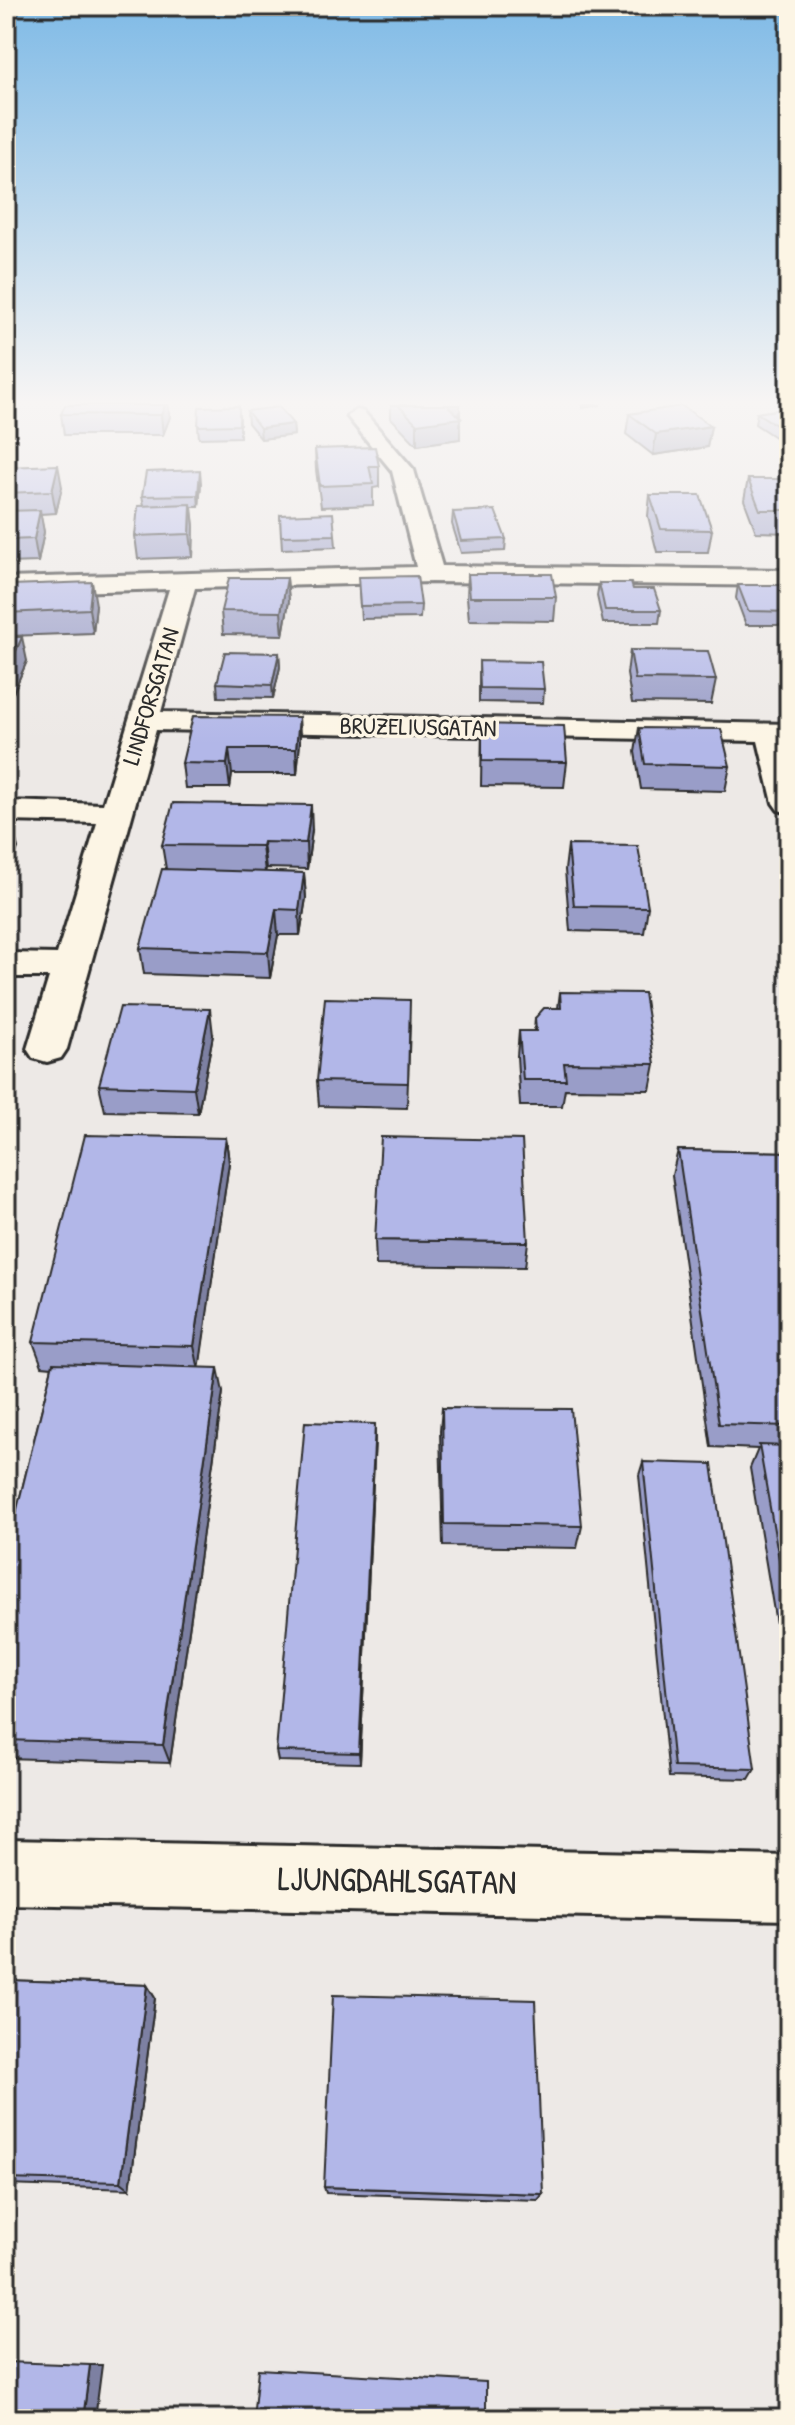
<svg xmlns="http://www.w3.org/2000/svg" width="795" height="2425" viewBox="0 0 795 2425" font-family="'Patrick Hand',sans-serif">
<rect width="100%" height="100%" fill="#ede9e6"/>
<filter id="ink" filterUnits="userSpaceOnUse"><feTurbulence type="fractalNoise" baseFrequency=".0125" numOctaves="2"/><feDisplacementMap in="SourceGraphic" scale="16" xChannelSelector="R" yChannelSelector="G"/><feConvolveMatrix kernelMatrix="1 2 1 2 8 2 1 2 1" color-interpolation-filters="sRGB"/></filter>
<g filter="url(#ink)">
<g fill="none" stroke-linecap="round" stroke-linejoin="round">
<g stroke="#2b2b2b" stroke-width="6">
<g id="minor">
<polygon points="357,410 364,412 414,470 442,566 789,570 789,586 431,582 195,588 161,712 789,724 789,813 778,810 773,803 758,741 156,730 67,1049 61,1058 47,1062 33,1058 27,1049 49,977 6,977 6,953 57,954 97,823 6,821 6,801 103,804 169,589 6,594 6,578 416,567 392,471 347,416"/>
<polygon points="6,1840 789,1856 789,1920 6,1904"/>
</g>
</g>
<use href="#minor" fill="#fcf5e5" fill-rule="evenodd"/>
</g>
<g fill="#999dc8" stroke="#2b2b2b" stroke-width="2">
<polygon points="168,405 170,417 163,435 64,435 61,414"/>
<polygon points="391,405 460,405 460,439 417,445 391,418"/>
<polygon points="789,408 789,445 787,445 755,424 757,413"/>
<polygon points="247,411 293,424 294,435 261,439 248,423"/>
<polygon points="629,414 711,426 707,447 653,455 626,434"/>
<polygon points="240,418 240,437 199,438 198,426"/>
<polygon points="315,449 379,466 379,487 373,488 373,505 321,507 316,470"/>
<polygon points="6,467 62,487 56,513 40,514 44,532 38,562 6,563"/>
<polygon points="748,479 789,479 789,533 756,532 744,500"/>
<polygon points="201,483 199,507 192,507 194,526 193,557 138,559 135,536 144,505 142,496"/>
<polygon points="650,495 712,530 708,552 657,552 648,516"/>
<polygon points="453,512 506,539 505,551 461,553 452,524"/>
<polygon points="280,515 335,535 336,547 282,549"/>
<polygon points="468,574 556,597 554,621 469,620 467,597"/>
<polygon points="287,578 289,601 283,635 223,634 221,611"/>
<polygon points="599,583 661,610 659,623 603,623 597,596"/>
<polygon points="738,585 789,585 789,625 746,625 736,598"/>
<polygon points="359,590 421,605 420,618 361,619"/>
<polygon points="6,604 96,605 93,633 9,636 6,622"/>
<polygon points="6,637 27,661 13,693 6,693"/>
<polygon points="630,650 716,680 711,704 632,703 627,674"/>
<polygon points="279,653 280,667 273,698 218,697 217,683"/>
<polygon points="479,661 544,689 543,703 479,702"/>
<polygon points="299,717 300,742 297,774 232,774 230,788 185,788 182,763"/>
<polygon points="482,724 567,762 564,787 481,786"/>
<polygon points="639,728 730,766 725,791 641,789 635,752"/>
<polygon points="312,830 307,869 266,868 265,872 304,873 306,898 300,935 278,935 270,978 144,974 140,948 166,869 162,845"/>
<polygon points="568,845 648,907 644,933 570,931 565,870"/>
<polygon points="560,992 655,1064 650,1090 565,1089 562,1106 520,1106 517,1056 519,1031 534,1031 535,1018 558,1008"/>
<polygon points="410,1025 407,1108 319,1106 317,1081"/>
<polygon points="213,1035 198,1113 105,1111 99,1085"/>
<polygon points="226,1138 229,1163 199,1367 223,1392 170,1763 6,1758 6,1554 52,1367 42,1366 33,1342"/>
<polygon points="678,1150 789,1152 789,1701 750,1468 758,1449 711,1447 672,1175"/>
<polygon points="375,1240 528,1242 525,1267 376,1265"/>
<polygon points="442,1408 582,1526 577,1548 443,1546 440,1431"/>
<polygon points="375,1437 360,1763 278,1761 276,1751"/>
<polygon points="643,1462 755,1769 749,1779 669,1777 639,1475"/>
<polygon points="6,1980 147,1985 155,1998 130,2189 6,2185"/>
<polygon points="324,2187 543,2194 538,2200 326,2193"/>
</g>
<g fill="#7d80a2" stroke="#2b2b2b" stroke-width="2">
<polygon points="165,405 168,405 170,417 163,435 161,415"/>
<polygon points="444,405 460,405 460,439 417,445 417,424"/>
<polygon points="582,405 601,405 582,408"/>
<polygon points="293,424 294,435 261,439 260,428"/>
<polygon points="711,426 707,447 653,455 656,434"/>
<polygon points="58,465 62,487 56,513 52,491"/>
<polygon points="200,470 201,483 199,507 198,495"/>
<polygon points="191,504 194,526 193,557 190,534"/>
<polygon points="40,510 44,532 38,562 34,539"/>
<polygon points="287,578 289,601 283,635 281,612"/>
<polygon points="92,582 96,605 93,633 89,609"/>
<polygon points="22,637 27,661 13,693 8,669"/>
<polygon points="279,653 280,667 273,698 272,685"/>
<polygon points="299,717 300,742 297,774 296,749"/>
<polygon points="229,749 232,774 230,788 227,764"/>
<polygon points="311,805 312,830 307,869 306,843"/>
<polygon points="11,822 18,848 6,876 6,835"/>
<polygon points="263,842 266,868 265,872 262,846"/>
<polygon points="304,873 306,898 300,935 299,910"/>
<polygon points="276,909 278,935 270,978 268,952"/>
<polygon points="210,1009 213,1035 198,1113 194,1088"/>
<polygon points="226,1138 229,1163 199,1370 194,1346"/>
<polygon points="218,1368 223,1392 170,1763 163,1745"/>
<polygon points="375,1424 375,1437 360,1763 359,1753"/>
<polygon points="147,1985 155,1998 130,2189 121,2182"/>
<polygon points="90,2365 102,2365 95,2419 83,2419"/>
</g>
<g fill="#b2b7e8" stroke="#2b2b2b" stroke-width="2">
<polygon points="65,405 165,405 161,415 61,414"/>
<polygon points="398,405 447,405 461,418 417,424"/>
<polygon points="239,406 239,425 198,426 199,407"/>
<polygon points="682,406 711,426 656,434 629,414"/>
<polygon points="279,407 293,424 260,428 247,411"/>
<polygon points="789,408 789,433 757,413"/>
<polygon points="375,447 379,466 369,466 373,484 320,486 315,449"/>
<polygon points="58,465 52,491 6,493 6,467"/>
<polygon points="200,470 198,495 142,496 146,472"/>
<polygon points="748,479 789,479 789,510 760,510"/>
<polygon points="650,495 700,495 712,530 661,529"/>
<polygon points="191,504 190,534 135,536 138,506"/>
<polygon points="40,510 34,539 6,540 6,511"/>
<polygon points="495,510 506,539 461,541 453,512"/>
<polygon points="333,513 335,535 281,536 280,515"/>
<polygon points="468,574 552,574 556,597 470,597"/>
<polygon points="417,576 421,605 360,606 358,577"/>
<polygon points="229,578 287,578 281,612 221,611"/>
<polygon points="92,582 89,609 6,613 6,604 11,585"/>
<polygon points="599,583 631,583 633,589 654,589 661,610 605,610"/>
<polygon points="738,585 789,585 789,612 748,611"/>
<polygon points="6,637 22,637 8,669 6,669"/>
<polygon points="630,650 708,651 716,680 635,679"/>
<polygon points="225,652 279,653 272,685 217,683"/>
<polygon points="479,661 541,662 544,689 480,688"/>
<polygon points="193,716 299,717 296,749 229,749 227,764 182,763"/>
<polygon points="482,724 564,726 567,762 482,761"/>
<polygon points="639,728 721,729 730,766 645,764"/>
<polygon points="173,803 311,805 306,843 263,842 262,846 162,845"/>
<polygon points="6,822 11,822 6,835"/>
<polygon points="568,845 638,846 648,907 574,906"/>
<polygon points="162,869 304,873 299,910 276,909 268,952 140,948"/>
<polygon points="560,992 644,993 655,1064 564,1063 566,1080 523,1080 519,1031 536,1031 535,1018 544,1008 561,1008"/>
<polygon points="325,998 410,1000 408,1083 317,1081"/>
<polygon points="120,1007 210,1009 194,1088 99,1085"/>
<polygon points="85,1135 226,1138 194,1346 33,1342"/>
<polygon points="381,1137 522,1140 528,1242 375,1240"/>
<polygon points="678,1150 789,1152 789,1426 719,1424"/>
<polygon points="53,1363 218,1368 163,1745 6,1740 6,1554"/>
<polygon points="442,1408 571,1409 582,1526 444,1524"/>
<polygon points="305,1422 375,1424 359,1753 276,1751"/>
<polygon points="759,1445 789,1446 789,1616"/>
<polygon points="643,1462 712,1464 755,1769 674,1767"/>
<polygon points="6,1980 147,1985 121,2182 6,2179"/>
<polygon points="333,1995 535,2000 543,2194 324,2187"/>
<polygon points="6,2362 90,2365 83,2419 6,2419"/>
<polygon points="258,2369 486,2382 486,2419 253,2419"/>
</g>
</g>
<linearGradient id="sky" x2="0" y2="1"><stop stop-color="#7fbae6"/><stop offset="0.54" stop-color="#f7f5f4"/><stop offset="1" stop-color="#f7f5f4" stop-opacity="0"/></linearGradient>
<rect width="795" height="744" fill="url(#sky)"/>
<g text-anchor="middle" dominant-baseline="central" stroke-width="7" stroke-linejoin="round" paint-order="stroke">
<g font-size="24" fill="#2b2b2b" stroke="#fcf5e5">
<text transform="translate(150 696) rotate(-73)">LINDFORSGATAN</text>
<text transform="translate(418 726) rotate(1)">BRUZELIUSGATAN</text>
</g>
<g font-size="34" fill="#2b2b2b" stroke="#fcf5e5">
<text transform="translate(397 1880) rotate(1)">LJUNGDAHLSGATAN</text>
</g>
</g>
<rect width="795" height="2425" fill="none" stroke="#fcf5e5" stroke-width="32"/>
<rect x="16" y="16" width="763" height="2393" fill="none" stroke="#2b2b2b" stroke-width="3" filter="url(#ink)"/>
</svg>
